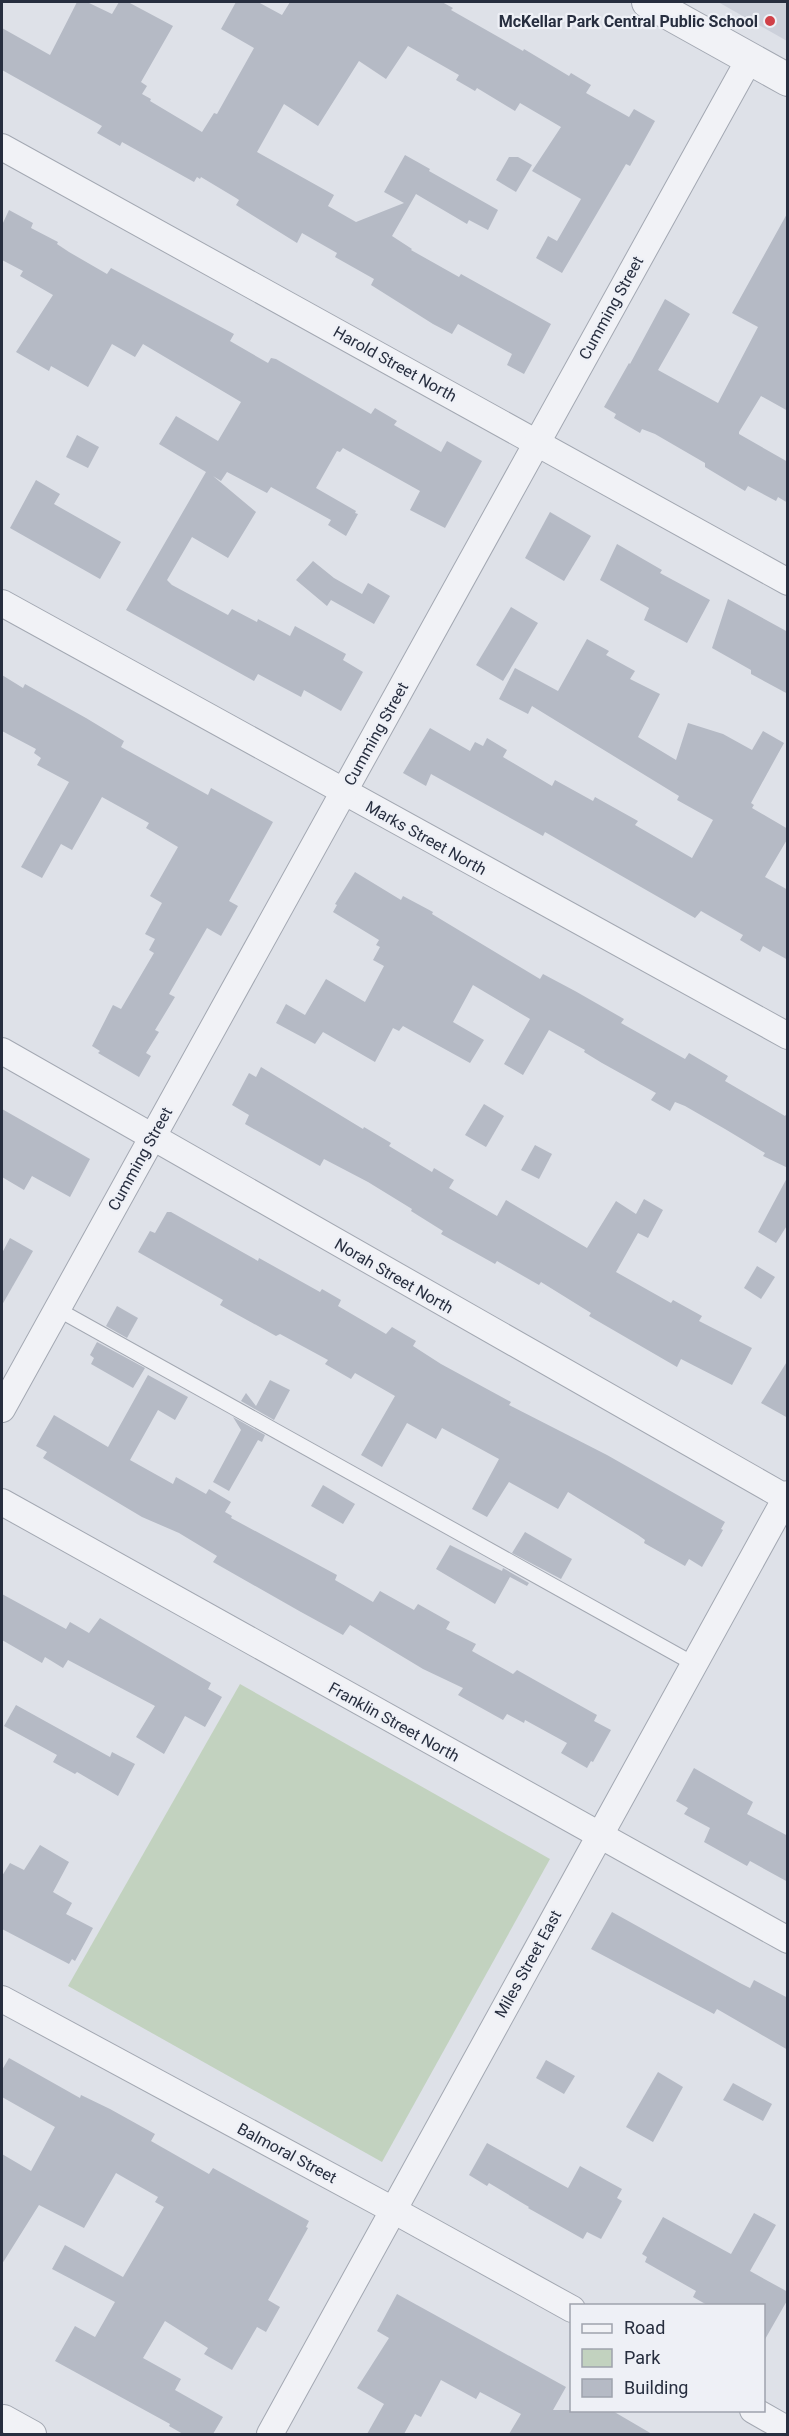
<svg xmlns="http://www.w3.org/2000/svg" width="789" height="2436" viewBox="0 0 789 2436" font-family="Roboto,sans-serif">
<rect width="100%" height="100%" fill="#dee1e8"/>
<polygon fill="#ccd0da" points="718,2 787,2 787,41"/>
<polygon fill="#c2d2bf" points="240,1684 550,1859 382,2162 68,1986"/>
<g fill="#b5bac5">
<polygon points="77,2 87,2 112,14 119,2 128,2 173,26 141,82 147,86 142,94 151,99 150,101 202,132 214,113 217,114 254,48 221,29 236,2 258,2 282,15 290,2 442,2 453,8 451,10 523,51 524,49 569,76 571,73 591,85 586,93 629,117 634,109 655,121 630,166 626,164 562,273 536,258 548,236 557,241 581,199 532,171 561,127 520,103 515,111 477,88 475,91 456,80 459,75 408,46 386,79 359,61 318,126 284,104 257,152 334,195 328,206 356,222 404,203 384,192 405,155 430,169 429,171 498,210 488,230 469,220 467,224 416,194 392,236 412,249 411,250 459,277 461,274 551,324 524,374 507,365 512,354 458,324 452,334 433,324 371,285 374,279 335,257 337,253 302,233 297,243 236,205 239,200 236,198 201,177 200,179 197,177 194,182 122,142 120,146 97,133 102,126 2,70 2,28 50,55"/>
<polygon points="509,157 518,157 532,165 516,192 496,180"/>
<polygon points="9,210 33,223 31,228 58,242 57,244 69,252 107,274 111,268 234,334 230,341 268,363 271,358 276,359 371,414 375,408 397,421 394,425 441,452 447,441 482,461 445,528 410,510 420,491 343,448 340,452 337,451 316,488 356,511 355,513 358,514 346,536 328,525 331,520 271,487 267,493 227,472 221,481 213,476 256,512 228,558 192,537 167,580 172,585 228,615 232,609 257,622 258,619 290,636 295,626 346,654 343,660 363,672 341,711 304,690 301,697 258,674 254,681 126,610 206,472 159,444 176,416 218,441 241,402 143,344 135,357 112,344 88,387 51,366 49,371 16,352 53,295 20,276 23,271 2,260 2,225"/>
<polygon points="788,212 788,411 761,396 739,432 739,434 788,462 788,503 778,497 776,501 748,486 745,491 705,467 705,463 655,434 642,429 640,433 614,418 616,414 604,407 629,363 630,364 665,299 690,314 658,370 718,403 758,327 732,313"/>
<polygon points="77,435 99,447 88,468 66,457"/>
<polygon points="36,480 60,494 54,504 121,542 100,579 10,528"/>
<polygon points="550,512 591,536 564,581 525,558"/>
<polygon points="617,544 662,570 660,573 710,600 687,643 644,620 649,608 600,580"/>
<polygon points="313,561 334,578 362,594 368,583 390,596 374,624 331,600 327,606 296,580"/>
<polygon points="728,599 788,632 788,694 751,674 751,670 712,648"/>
<polygon points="511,607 538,623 503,681 476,665"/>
<polygon points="587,639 609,651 606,655 635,671 630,679 660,694 638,737 676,760 688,723 723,734 752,750 763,731 784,743 751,803 754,805 752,808 788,829 788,838 765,877 788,890 788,960 763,946 760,952 740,940 743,935 701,911 695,918 545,832 543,836 431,774 426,786 403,773 430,728 470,751 475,742 483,746 487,738 507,750 503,757 552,786 555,780 593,801 595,797 638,821 635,825 692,858 713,820 677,800 679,796 532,706 528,714 499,699 515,668 558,691"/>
<polygon points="2,675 23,688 25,684 86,718 124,741 121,747 208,795 211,788 273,822 229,901 238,906 221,936 207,928 169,994 175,997 155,1030 159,1032 146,1053 151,1056 139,1077 98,1053 100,1051 92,1046 113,1005 121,1009 154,953 149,950 155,939 145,934 162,903 150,896 178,847 146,828 149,823 102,797 72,850 61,844 42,878 21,867 69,782 37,765 41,758 34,753 36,749 2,731"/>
<polygon points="355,872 401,900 403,896 433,912 432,914 540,979 543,974 575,991 624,1019 621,1023 685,1059 689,1053 728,1076 725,1081 785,1116 788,1112 788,1168 763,1156 765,1153 725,1129 685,1106 675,1102 670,1111 651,1100 656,1093 602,1063 584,1052 585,1050 549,1030 523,1075 504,1064 530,1019 473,985 453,1022 484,1040 470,1063 403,1026 399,1031 393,1028 375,1062 323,1032 315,1044 276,1023 286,1004 305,1015 326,979 365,1002 384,966 373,960 380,947 376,945 379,940 333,912 337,905 335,904"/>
<polygon points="261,1067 363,1129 364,1127 391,1143 389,1146 432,1172 434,1168 454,1180 449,1188 497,1216 506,1200 587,1248 616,1201 636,1214 644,1199 663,1210 648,1238 638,1233 616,1272 671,1303 673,1300 702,1316 699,1321 752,1348 732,1385 681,1359 677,1367 589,1316 591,1313 541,1282 539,1285 497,1261 495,1264 441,1234 443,1231 411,1211 412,1209 368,1182 324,1159 320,1166 245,1124 249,1115 232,1105 249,1073 256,1077"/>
<polygon points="484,1104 504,1116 486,1147 465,1135"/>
<polygon points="2,1109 90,1159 70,1197 32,1176 24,1190 2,1177"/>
<polygon points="535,1145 552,1154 539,1179 521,1170"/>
<polygon points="788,1176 788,1224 776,1243 758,1232"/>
<polygon points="167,1212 171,1212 258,1261 259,1258 320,1292 322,1289 341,1300 338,1306 386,1334 392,1327 416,1341 413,1346 441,1364 511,1402 509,1405 607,1455 725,1522 721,1529 723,1530 702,1567 689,1559 685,1566 644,1543 645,1540 638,1535 568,1492 558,1509 509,1482 487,1517 472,1509 499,1459 442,1428 436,1439 407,1423 382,1467 361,1455 395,1396 355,1373 351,1379 325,1364 328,1360 280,1334 276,1336 220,1305 223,1300 138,1252 150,1231 155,1233"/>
<polygon points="10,1238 33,1251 2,1305 2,1253"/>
<polygon points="757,1266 775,1277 761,1299 744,1288"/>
<polygon points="117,1306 138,1318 127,1338 106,1326"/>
<polygon points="97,1342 145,1368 133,1388 91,1364 94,1358 90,1355"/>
<polygon points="788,1360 788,1418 761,1403"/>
<polygon points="148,1375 188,1397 175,1420 158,1410 130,1460 173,1484 176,1477 206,1494 209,1489 231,1502 225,1512 232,1516 231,1518 337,1575 335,1580 373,1602 380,1591 414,1610 418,1604 450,1622 446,1629 476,1644 472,1651 513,1674 517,1670 597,1715 594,1721 611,1730 593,1762 591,1761 587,1768 561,1753 567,1743 525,1720 524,1723 507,1714 503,1720 458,1695 463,1688 423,1669 350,1625 343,1635 301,1612 213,1562 217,1556 179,1533 142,1517 43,1458 47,1452 36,1446 54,1415 108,1447"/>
<polygon points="270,1380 290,1390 274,1420 241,1401 246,1393 256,1406"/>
<polygon points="233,1417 265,1435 262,1442 258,1440 229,1491 213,1482 241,1430"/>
<polygon points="323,1485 355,1504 343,1524 311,1506"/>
<polygon points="525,1532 572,1559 561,1579 512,1553"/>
<polygon points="450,1545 502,1571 503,1568 529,1583 527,1586 510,1577 495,1604 436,1569"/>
<polygon points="2,1594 66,1629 70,1622 89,1633 100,1618 211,1683 208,1689 222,1697 205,1727 185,1716 164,1754 136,1737 155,1706 68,1660 63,1668 45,1657 42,1663 2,1640"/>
<polygon points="16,1705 110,1757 112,1752 135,1764 118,1796 77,1772 75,1774 53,1762 57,1755 4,1726"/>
<polygon points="694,1768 753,1802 747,1814 788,1836 788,1882 750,1861 747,1866 704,1842 710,1828 684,1814 688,1808 676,1801"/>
<polygon points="40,1845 69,1862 53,1892 72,1903 66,1914 93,1928 75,1961 72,1959 69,1964 2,1929 2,1876 10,1863 24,1870"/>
<polygon points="612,1912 740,1983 750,1988 754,1980 788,1998 788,2050 717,2009 714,2014 591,1949"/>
<polygon points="9,2058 80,2098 81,2095 110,2109 155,2134 151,2141 209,2174 213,2168 309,2221 306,2227 308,2228 268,2300 280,2307 266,2332 257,2327 232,2370 204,2354 208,2348 165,2321 143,2358 181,2379 175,2390 223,2417 213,2434 183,2434 169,2426 170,2424 55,2361 75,2326 95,2337 115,2302 52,2269 65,2245 123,2277 164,2207 155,2202 158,2197 116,2173 84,2228 39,2205 2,2264 2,2154 31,2171 55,2127 2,2097 2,2070"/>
<polygon points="546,2060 575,2076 564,2094 536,2078"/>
<polygon points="658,2072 683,2087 653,2142 626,2127"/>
<polygon points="733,2083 772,2104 763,2121 723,2100"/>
<polygon points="487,2143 568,2188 580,2166 622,2189 617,2198 622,2201 601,2239 587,2232 583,2239 528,2208 529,2207 489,2183 487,2186 469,2175"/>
<polygon points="754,2213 776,2225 750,2271 788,2292 788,2299 764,2341 764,2306 709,2306 693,2297 696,2291 645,2262 647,2257 642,2254 663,2217 731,2254"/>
<polygon points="397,2294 566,2387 553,2410 611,2410 652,2434 509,2434 521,2414 480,2392 476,2399 441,2380 421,2417 415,2414 404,2434 367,2434 384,2404 357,2388 389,2338 377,2331"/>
</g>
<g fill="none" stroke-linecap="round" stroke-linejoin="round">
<g stroke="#a3a8b2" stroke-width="16">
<polyline id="service" points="57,1309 694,1664"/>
</g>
<g stroke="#a3a8b2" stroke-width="28">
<g id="minor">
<polyline points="2,147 788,582"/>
<polyline points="2,603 788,1036"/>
<polyline points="2,1051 788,1499"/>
<polyline points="2,1409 750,58"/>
<polyline points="2,1502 788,1940"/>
<polyline points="2,1999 393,2210 572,2309"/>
<polyline points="753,2410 788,2430"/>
<polyline points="4,2418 33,2434"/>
<polyline points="270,2434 788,1494"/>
</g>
</g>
<g stroke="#a3a8b2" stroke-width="34">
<polyline id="tertiary" points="648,2 788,80"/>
</g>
<use href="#service" stroke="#f1f2f6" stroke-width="14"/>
<use href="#minor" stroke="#f1f2f6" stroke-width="26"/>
<use href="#tertiary" stroke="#f1f2f6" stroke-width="32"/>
</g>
<circle fill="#d04048" stroke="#eef0f6" stroke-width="2" cx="770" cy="21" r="6"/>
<g text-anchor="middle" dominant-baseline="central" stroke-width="4.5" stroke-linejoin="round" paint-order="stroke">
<g font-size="16" font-weight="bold" fill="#272e3f" stroke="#eef0f6" text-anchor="end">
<text x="758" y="21">McKellar Park Central Public School</text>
</g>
<g font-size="16" fill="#272e3f" stroke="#eef0f6">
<text transform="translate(611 308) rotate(-61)">Cumming Street</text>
<text transform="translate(395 364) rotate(29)">Harold Street North</text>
<text transform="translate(376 734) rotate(-61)">Cumming Street</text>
<text transform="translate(426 838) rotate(29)">Marks Street North</text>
<text transform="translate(140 1159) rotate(-61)">Cumming Street</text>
<text transform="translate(394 1276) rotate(30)">Norah Street North</text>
<text transform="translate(394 1722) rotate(29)">Franklin Street North</text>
<text transform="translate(528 1964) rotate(-61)">Miles Street East</text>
<text transform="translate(287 2153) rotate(28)">Balmoral Street</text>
</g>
</g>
<rect width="789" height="2436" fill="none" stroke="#272e3f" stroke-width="6"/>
<rect x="570" y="2304" width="195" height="108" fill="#eef0f6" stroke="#9ea2ad" stroke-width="1.5"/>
<rect x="582" y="2324" width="30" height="9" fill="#f1f2f6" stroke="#9ea2ad" stroke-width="1.5"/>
<text x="624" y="2334" font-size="18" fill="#272e3f">Road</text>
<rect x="582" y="2349" width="30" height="18" fill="#c2d2bf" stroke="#9ea2ad" stroke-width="1.5"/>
<text x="624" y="2364" font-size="18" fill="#272e3f">Park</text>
<rect x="582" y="2379" width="30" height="18" fill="#b5bac5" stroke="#9ea2ad" stroke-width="1.5"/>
<text x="624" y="2394" font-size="18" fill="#272e3f">Building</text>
</svg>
